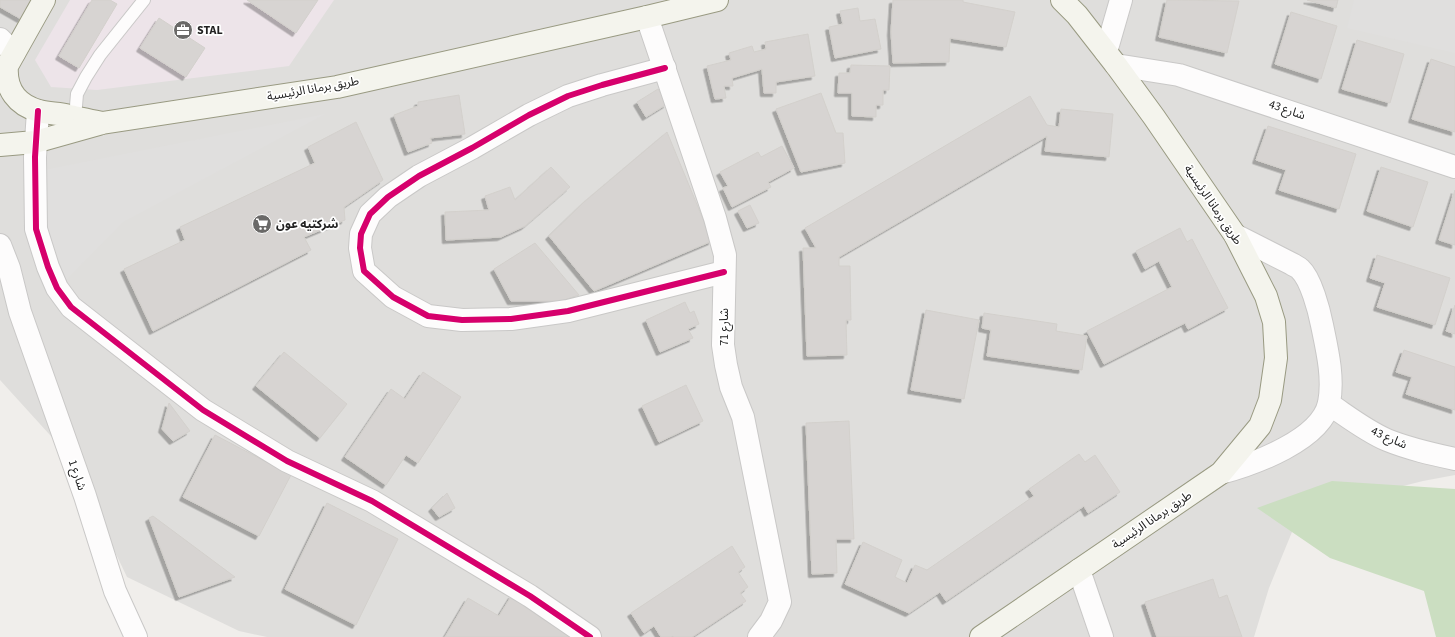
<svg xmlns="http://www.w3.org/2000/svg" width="1455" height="637" viewBox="0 0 1455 637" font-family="'Source Sans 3','Noto Sans Arabic',sans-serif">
<defs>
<filter id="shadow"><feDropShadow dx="-3.5" dy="3.5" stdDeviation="0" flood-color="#0004"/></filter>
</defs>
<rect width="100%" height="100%" fill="#f0eeeb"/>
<polygon fill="#dfdedc" points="0,0 1455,0 1455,475 1423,481 1347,500 1292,532 1269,588 1254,637 267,637 239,631 127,577 69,456 0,380"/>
<polygon fill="#ede4e9" points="70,0 334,0 289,66 97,90 51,87 35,60"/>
<polygon fill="#cbdec1" points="1332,481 1455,489 1455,637 1436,637 1424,591 1330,558 1257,508"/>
<g fill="#e0dfde">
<polygon points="1354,0 1455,0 1455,53 1347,28"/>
<polygon points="325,114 123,222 60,286 38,230 44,170"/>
</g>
<g fill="#d7d4d2" stroke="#d3d0cc" filter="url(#shadow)">
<polygon points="0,0 32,0 21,19 0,7"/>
<polygon points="92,0 110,0 117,4 79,68 59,56"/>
<polygon points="247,0 318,0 296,33"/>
<polygon points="893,0 963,0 963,2 1015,12 1006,47 950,38 949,62 893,63 891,32"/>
<polygon points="1167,0 1239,1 1227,53 1159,37"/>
<polygon points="1307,0 1338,0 1336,8"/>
<polygon points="858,8 860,21 875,19 881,49 835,58 829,27 843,24 840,11"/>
<polygon points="1291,12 1337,26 1321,79 1275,64"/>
<polygon points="159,18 205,48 186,77 140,48"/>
<polygon points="808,34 815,76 776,82 776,93 764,93 762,69 732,78 733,86 724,86 726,98 715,99 707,66 731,60 729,53 752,46 754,52 766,49 765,42"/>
<polygon points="1357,40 1404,54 1390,103 1342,89"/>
<polygon points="1431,59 1455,67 1455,132 1412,119"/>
<polygon points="851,65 890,66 889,90 883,90 883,105 876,105 876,117 852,116 852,93 838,93 839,73 850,73"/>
<polygon points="658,89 667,104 646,117 637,102"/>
<polygon points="821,93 836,133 843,133 845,163 801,172 776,109"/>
<polygon points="459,95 465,134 430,138 432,143 408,152 394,115 418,106 418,102"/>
<polygon points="1030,96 1047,125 1059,127 1061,109 1113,114 1109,157 1045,151 1047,136 839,257 839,266 850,266 851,320 846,320 847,355 807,356 803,248 816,248 805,228"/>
<polygon points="356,122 383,180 344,207 345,220 304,237 311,250 153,331 124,269 185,240 180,227 315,163 308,147"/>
<polygon points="1268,126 1356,154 1339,209 1279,190 1286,170 1256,160"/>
<polygon points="667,132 712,241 594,291 549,236 584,202"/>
<polygon points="782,146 794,168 768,182 771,187 732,207 723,188 728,186 720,172 758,152 761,157"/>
<polygon points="551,167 570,187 525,226 501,237 446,240 445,212 489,210 485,196 510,187 515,200"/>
<polygon points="1381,167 1428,182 1413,227 1367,211"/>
<polygon points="1455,190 1455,245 1439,240"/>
<polygon points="750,205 759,223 747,228 738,211"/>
<polygon points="1180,228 1187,242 1192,239 1228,308 1188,329 1185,323 1104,364 1087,331 1172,287 1159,261 1145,269 1136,251"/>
<polygon points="535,243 579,295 561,301 511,301 494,269"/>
<polygon points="1377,255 1450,278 1435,325 1377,307 1385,283 1370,278"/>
<polygon points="685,302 690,313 694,311 699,324 688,329 693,338 660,352 646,320"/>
<polygon points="1455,305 1455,334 1446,331"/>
<polygon points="926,310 979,320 964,399 911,390"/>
<polygon points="984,313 1057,324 1056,331 1087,336 1082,370 987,356 991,330 982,328"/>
<polygon points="1404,350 1455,367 1455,410 1406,394 1412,377 1396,372"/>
<polygon points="284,352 347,404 320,438 256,386"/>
<polygon points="423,372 461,397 418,463 406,455 386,485 345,457 391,389 405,399"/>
<polygon points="686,385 703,421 659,442 642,406"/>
<polygon points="169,403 190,431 173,441 162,429"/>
<polygon points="849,421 854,539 836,539 837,573 812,574 806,423"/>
<polygon points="215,435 291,475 259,536 183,497"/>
<polygon points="1079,454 1085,462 1095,455 1120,492 1088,513 1084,506 946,601 940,592 909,613 845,584 863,542 902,560 895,577 907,583 915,565 927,570 1034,496 1029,489"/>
<polygon points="447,493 455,508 439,517 432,508"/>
<polygon points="327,503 398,539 356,625 285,589"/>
<polygon points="153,516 235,577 179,597 149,518"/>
<polygon points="732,546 745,567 738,572 748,587 740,593 746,601 692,637 674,637 673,636 671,637 661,637 654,626 644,633 631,613"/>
<polygon points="1213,579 1219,598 1227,595 1242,637 1157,637 1145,602"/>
<polygon points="512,595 582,637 445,637 468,598 499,616"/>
</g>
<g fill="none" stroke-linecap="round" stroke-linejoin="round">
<g stroke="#c9c8c7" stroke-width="14">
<polyline id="service" points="75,118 77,94 86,77 100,55 144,0"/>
</g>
<g stroke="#c9c8c7" stroke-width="24">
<g id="minor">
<polyline points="647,17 715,218 725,255 723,345 726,365 731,387 743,417 780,602 771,621 759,637"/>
<polyline points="0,39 14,53"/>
<polyline points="1106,52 1121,0"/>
<polyline points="1116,65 1179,75 1455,167"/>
<polyline points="665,68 602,85 568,96 529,115 472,148 419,176 388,197 370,214 361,234 360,248 364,271 393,297 428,316 462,320 511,319 568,311 724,272"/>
<polyline points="38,111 35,157 36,229 48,267 57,288 71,307 203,410 287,461 372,501 530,596 590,637"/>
<polyline points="0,245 9,268 20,312 85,496 115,591 136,637"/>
<path d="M1329 404C1347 416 1366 431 1387 440 1409 449 1432 454 1455 459"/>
<path d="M1221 473C1254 464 1321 440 1329 403 1334 378 1327 349 1322 325 1319 310 1311 279 1300 269 1298 267 1295 266 1292 264L1235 235"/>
<polyline points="1079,570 1102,637"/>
</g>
</g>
<g stroke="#999a82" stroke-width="24">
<g id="secondary">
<path d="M44 0 7 66C5 89 17 105 39 111 49 114 59 113 69 116 80 118 91 121 102 123L337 87 647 17 717 0"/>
<polyline points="0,145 35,142 99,124"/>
<polyline points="981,637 1221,473 1260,426 1270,400 1276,358 1274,322 1266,296 1235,235 1154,117 1116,65 1077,15 1062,0"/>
</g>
</g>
<use href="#service" stroke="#fdfcfc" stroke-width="12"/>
<use href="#minor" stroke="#fdfcfc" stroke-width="22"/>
<use href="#secondary" stroke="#f4f4ed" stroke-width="22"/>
<g stroke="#fff" stroke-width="8">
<g id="cycleway">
<polyline points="665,68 602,85 568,96 529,115 472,148 419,176 388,197 370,214 361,234 360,248 364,271 393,297 428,316 462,320 511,319 568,311 724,272"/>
<polyline points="38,111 35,157 36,229 48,267 57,288 71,307 203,410 287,461 372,501 530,596 590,637"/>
</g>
</g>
<use href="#cycleway" stroke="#d6006c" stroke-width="6"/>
</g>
<defs>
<g id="office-disc" transform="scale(1)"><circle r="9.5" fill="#6a6968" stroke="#fff"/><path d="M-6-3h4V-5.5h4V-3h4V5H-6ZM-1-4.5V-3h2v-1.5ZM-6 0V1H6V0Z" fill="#fff"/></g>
<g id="supermarket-disc" transform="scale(1)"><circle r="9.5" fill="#6a6968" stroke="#fff"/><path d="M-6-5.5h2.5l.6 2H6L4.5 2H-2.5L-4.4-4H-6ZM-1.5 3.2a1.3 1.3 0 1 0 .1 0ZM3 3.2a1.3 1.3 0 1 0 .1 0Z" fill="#fff"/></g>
</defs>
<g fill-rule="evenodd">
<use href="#office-disc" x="183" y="30"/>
<use href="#supermarket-disc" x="262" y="224"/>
</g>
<g text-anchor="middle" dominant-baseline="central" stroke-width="3.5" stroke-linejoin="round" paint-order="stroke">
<g font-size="12" font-weight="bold" fill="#222" stroke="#fff" text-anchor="start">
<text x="197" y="30">STAL</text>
<text x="276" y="224">شركتيه عون</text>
</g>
<g font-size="12" fill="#222" stroke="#fff">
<text transform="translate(313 89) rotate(-10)">طريق برمانا الرئيسية</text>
<text transform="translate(1287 110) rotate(19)">شارع 43</text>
<text transform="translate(1213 205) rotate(56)">طريق برمانا الرئيسية</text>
<text transform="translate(724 327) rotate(-90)">شارع 71</text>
<text transform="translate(1389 438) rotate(24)">شارع 43</text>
<text transform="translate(77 475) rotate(71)">شارع 1</text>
<text transform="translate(1152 520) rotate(-34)">طريق برمانا الرئيسية</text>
</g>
</g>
</svg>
